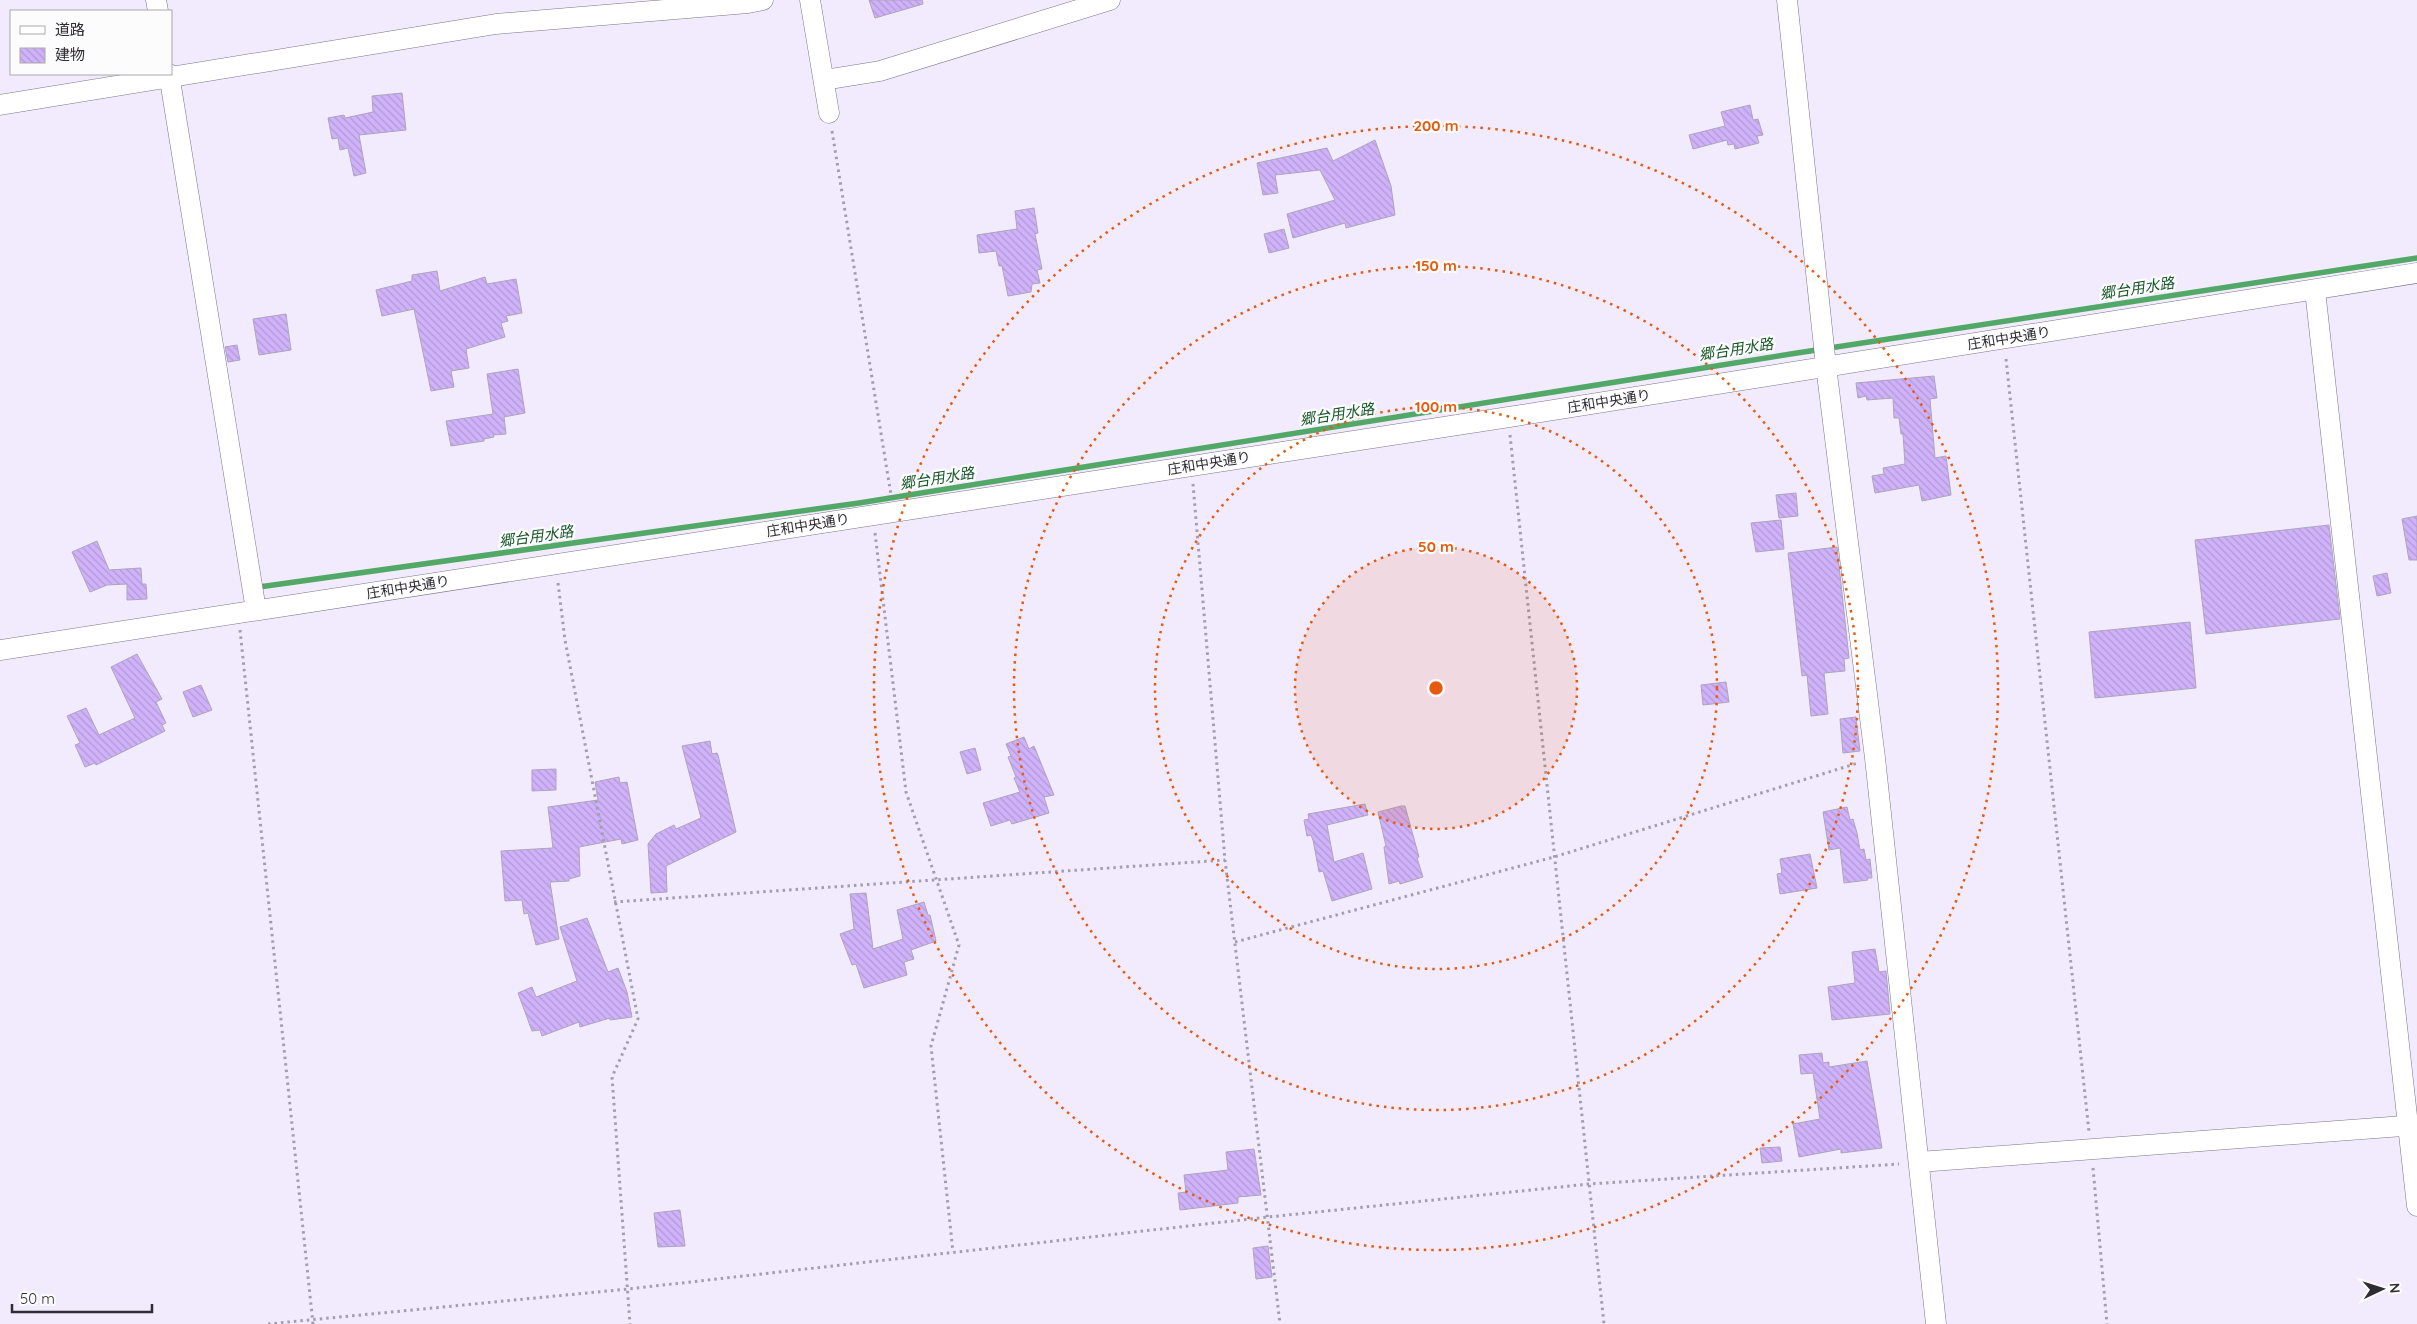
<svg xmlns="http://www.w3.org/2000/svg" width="2417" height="1324" viewBox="0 0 2417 1324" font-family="Quicksand,'Noto Sans JP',sans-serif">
<defs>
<pattern id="building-back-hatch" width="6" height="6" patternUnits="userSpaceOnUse" patternTransform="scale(1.25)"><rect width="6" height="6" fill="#cfb2f9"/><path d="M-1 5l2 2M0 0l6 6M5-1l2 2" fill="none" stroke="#b299d6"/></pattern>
</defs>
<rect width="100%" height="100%" fill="#f2ebfe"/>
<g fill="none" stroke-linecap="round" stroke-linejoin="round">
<polyline stroke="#52a866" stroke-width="5.5" points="259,587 859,503 1797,353 2417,258"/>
</g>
<g fill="url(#building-back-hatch)" stroke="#ada5ba">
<polygon points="869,0 922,0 923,4 875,18"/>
<polygon points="402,93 406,130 359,135 366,173 354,176 348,148 340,150 338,138 332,139 328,118 344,115 345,118 373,112 372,96"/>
<polygon points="1750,105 1753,120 1758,119 1763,135 1757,136 1759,143 1735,149 1734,144 1728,145 1727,140 1693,149 1689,135 1725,126 1721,112"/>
<polygon points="1375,140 1391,186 1395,215 1346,228 1345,223 1293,238 1287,214 1335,200 1320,170 1275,175 1278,193 1263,195 1257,163 1327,148 1333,161"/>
<polygon points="1034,208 1038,233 1035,234 1042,269 1037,270 1040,283 1032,284 1031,292 1008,296 1002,266 999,266 996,251 979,253 977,235 1017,229 1015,211"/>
<polygon points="1284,229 1289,248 1269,253 1264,234"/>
<polygon points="437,271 440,291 485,277 487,284 516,279 522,313 506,316 508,321 501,323 505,337 466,349 469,368 451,371 454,387 431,391 414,309 382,316 376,290 412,281 412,275"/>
<polygon points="286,314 291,350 259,355 253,319"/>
<polygon points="237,345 240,360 228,362 225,347"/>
<polygon points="518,369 525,413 504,417 506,434 493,435 494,437 484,439 484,441 451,446 446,421 493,414 487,374"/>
<polygon points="1934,376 1937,398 1930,399 1935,458 1946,456 1951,495 1922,501 1919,485 1875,493 1872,476 1884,474 1883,468 1905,464 1903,434 1901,434 1899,418 1894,418 1893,398 1867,400 1866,396 1858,398 1856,383"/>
<polygon points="1796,493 1798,516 1779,518 1776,495"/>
<polygon points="2417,516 2417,560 2409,560 2402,519"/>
<polygon points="1781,520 1784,549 1756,552 1751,523"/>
<polygon points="2329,525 2340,619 2206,634 2195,540"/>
<polygon points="97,541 109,570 141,568 142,584 146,584 147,599 127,600 127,584 107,585 90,592 72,552"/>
<polygon points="1837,547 1849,658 1844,659 1845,671 1824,673 1828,714 1811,716 1807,675 1802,676 1788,553"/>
<polygon points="2387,573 2391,593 2377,596 2373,576"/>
<polygon points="2190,622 2196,688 2095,698 2089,632"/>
<polygon points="137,654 162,699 156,702 166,723 162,725 165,731 96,765 95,763 85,767 75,745 80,743 67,716 86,708 99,735 135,718 111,667"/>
<polygon points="1726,682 1729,702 1703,705 1701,685"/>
<polygon points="201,685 212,710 193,717 183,692"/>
<polygon points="1856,717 1860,751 1843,753 1840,719"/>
<polygon points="1024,737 1029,749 1034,746 1054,795 1044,797 1049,813 1012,824 1010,820 991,826 983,803 1020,792 1014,778 1016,777 1008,757 1011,756 1006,744"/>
<polygon points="710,741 712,754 717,753 718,755 736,832 666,866 667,892 651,893 648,844 656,834 674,825 676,829 701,818 682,746"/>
<polygon points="975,748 981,770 967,774 960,752"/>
<polygon points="556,769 556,790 532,791 532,770"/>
<polygon points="619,777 620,783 627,782 638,840 622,844 621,839 579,847 580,876 569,879 569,881 550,882 559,939 536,945 528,913 524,914 522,900 505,901 501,851 553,848 548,807 598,800 595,782"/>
<polygon points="1365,804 1368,815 1327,825 1334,862 1363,853 1372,889 1332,901 1323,871 1319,872 1313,840 1311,835 1307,836 1304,820 1309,819 1308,814"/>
<polygon points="1401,806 1405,806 1419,857 1417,858 1423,877 1400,884 1399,881 1389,884 1384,847 1386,846 1378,812"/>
<polygon points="1847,807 1850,820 1853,819 1857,833 1860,850 1864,849 1866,860 1870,859 1872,878 1867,878 1868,880 1844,883 1840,848 1829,850 1823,812"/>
<polygon points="1810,854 1817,888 1780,894 1777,874 1782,873 1780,859"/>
<polygon points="866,893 873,949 903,939 897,910 924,902 928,915 930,915 936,941 911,950 914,959 904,962 907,975 864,988 856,964 852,965 840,934 854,929 850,894"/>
<polygon points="587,918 608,972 618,968 627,992 632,1017 610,1020 610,1018 580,1027 579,1022 542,1036 540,1030 532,1031 518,993 532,987 536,997 577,981 560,927"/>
<polygon points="1875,949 1879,972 1886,971 1890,1014 1832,1020 1828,987 1855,983 1852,952"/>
<polygon points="1822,1053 1823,1063 1829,1062 1829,1067 1867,1061 1882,1148 1841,1153 1841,1149 1799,1157 1793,1124 1820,1119 1813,1073 1801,1074 1799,1055"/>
<polygon points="1780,1147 1782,1161 1762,1163 1760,1148"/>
<polygon points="1254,1149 1261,1195 1238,1197 1238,1203 1180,1210 1178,1193 1186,1192 1184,1175 1228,1170 1226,1152"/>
<polygon points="680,1210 685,1246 658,1247 654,1213"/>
<polygon points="1268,1246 1272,1277 1256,1279 1253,1248"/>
</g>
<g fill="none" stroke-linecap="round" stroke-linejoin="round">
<g stroke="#7c7588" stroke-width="21">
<g id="minor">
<polyline points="156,0 158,11"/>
<polyline points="810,0 829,113"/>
<polyline points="1787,0 1826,366 1875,758 1936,1324"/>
<polyline points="169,74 256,610"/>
<polyline points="824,80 880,71 1110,0"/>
<polyline points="0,105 496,24 748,3 763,0"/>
<polyline points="2315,290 2417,1206"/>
<polyline points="0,650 1509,417 2417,273"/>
<polyline points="1919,1162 2417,1125"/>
</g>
</g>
<g stroke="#a39dac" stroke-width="3" stroke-dasharray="2.5 4" stroke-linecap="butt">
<polyline points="832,131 891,495"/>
<polyline points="2006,359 2089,1132"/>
<polyline points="1510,435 1604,1324"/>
<polyline points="1193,484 1225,860 1280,1324"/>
<polyline points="875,533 906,792 959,945 931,1046 953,1252"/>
<polyline points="558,583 565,640 638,1019 612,1077 630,1324"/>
<polyline points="240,630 313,1324"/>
<polyline points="614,902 1225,860"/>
<polyline points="1235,942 1554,857 1858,763"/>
<polyline points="2093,1168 2107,1324"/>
<polyline points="268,1324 628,1289 1268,1217 1589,1184 1899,1164"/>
</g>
<use href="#minor" stroke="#fff" stroke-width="20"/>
</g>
<circle cx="1436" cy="688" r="141" fill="#e8590c" fill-opacity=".12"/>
<g fill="none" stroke="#e8590c" stroke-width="2.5" stroke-dasharray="2.5 5">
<circle cx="1436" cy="688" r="141"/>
<circle cx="1436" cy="688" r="281"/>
<circle cx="1436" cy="688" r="422"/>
<circle cx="1436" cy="688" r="562"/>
</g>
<g text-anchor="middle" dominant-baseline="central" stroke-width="4.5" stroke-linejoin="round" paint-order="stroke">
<g font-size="14" fill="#2f2c34" stroke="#fcfcfc">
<text transform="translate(2009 338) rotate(-9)">庄和中央通り</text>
<text transform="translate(1609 401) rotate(-9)">庄和中央通り</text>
<text transform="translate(1209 463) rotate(-9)">庄和中央通り</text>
<text transform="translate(808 525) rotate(-9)">庄和中央通り</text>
<text transform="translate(408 587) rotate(-9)">庄和中央通り</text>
</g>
<g font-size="15" font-style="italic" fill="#19572b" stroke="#fcfcfc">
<text transform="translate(2137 288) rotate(-9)">郷台用水路</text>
<text transform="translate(1736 349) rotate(-9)">郷台用水路</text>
<text transform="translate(1337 414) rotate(-9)">郷台用水路</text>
<text transform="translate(937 478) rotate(-9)">郷台用水路</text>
<text transform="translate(536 536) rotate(-8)">郷台用水路</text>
</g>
</g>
<circle cx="1436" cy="688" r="8" fill="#e8590c" stroke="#fcfcfc" stroke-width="2.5"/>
<g font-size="15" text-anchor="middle" font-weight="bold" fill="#e8590c" stroke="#fcfcfc" stroke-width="4.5" stroke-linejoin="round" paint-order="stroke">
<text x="1436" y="131">200 m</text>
<text x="1436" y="271">150 m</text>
<text x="1436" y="412">100 m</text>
<text x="1436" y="552">50 m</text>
</g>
<rect x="10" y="10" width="162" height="65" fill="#fcfcfc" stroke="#aaa9ac"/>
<rect x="20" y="26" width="25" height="8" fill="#ffffff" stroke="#aaa9ac"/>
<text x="55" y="35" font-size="15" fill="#2f2c34">道路</text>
<rect x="20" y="48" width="25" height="15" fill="url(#building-back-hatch)" stroke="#aaa9ac"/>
<text x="55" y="60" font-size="15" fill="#2f2c34">建物</text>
<g transform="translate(2382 1289) rotate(86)" stroke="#fcfcfc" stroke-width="4" paint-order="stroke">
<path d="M0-4L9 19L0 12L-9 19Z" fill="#2f2c34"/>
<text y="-8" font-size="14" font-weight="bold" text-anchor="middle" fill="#2f2c34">N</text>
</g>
<path d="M12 1304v8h140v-8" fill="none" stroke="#2f2c34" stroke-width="2.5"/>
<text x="20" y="1304" font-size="15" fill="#2f2c34" stroke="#fcfcfc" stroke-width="4" paint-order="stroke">50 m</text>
</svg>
